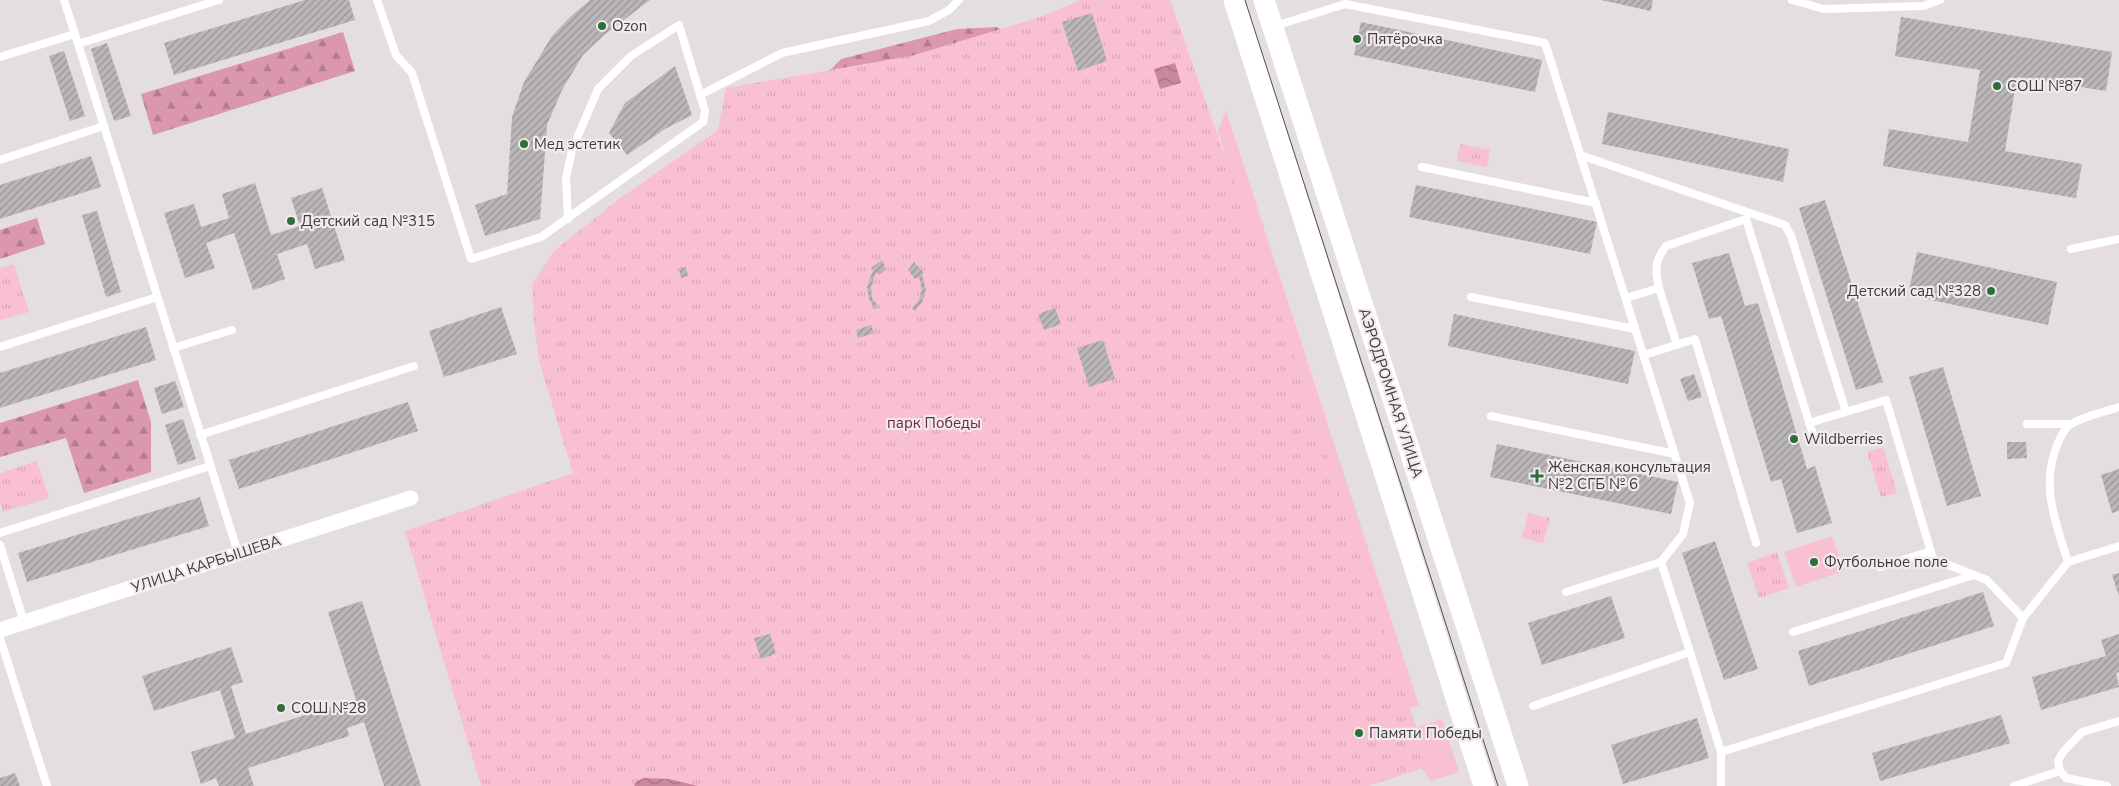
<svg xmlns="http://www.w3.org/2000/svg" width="2119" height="786" viewBox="0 0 2119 786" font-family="'Nunito Sans',sans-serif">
<defs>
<pattern id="forest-firs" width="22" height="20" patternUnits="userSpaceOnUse" patternTransform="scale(1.25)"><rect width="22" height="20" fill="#da97ad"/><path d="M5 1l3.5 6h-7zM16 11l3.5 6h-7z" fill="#b27c8e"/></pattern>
<pattern id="park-tufts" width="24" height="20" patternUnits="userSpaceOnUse" patternTransform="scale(1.25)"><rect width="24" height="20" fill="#f9c0d2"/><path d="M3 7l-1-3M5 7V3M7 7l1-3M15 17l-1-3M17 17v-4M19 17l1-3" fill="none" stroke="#d6a6b5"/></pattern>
<pattern id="water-waves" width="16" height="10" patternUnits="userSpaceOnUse" patternTransform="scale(1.25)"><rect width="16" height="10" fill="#ca889e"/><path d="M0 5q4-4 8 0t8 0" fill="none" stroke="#a57082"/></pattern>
<pattern id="building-hatch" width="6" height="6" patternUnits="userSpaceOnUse" patternTransform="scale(1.25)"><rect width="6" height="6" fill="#bbb6b7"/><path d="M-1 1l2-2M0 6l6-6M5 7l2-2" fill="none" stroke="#999596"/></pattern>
</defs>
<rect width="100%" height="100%" fill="#e4dee0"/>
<g fill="#f9c0d2">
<polygon points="1226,111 1419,705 1387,716 1218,131"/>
<polygon points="1832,536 1844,571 1796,587 1784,552"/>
<polygon points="1442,719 1459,772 1431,781 1400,740 1401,733"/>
</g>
<g fill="url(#forest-firs)">
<polygon points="997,27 1014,38 812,89 841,59 957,29"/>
<polygon points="343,32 355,71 153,135 141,94"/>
<polygon points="37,218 45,244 0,259 0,230"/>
<polygon points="138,380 151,422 151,472 84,493 66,438 0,457 0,423"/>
</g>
<g fill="url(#park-tufts)">
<polygon points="1081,0 1170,0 1279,310 1429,766 1369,786 481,786 405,531 573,473 539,361 534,323 532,284 554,251 619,199 718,130 726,88 911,56 1040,17"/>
<polygon points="1460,144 1490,150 1487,167 1457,161"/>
<polygon points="14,264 29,312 0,320 0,268"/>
<polygon points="1883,447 1897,493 1881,497 1867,452"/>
<polygon points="37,461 49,498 3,512 0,503 0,473"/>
<polygon points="1528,513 1550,518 1543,543 1522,538"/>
<polygon points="1777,552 1789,588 1759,598 1747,563"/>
</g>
<g fill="url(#water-waves)">
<polygon points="1175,63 1181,83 1160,89 1154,69"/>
<polygon points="644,778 669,779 698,786 634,786 637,781"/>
</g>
<g fill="url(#building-hatch)">
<polygon points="305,0 349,0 355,20 174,75 164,43"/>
<polygon points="590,0 650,0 604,35 583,55 562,90 547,125 540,219 485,236 475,205 507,194 512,117 524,82 552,36 570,17"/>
<polygon points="1601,0 1653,0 1651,11"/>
<polygon points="1092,13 1107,61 1078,71 1062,22"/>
<polygon points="1901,17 2112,52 2106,91 2017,77 2005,151 2082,164 2076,198 1883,166 1889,129 1968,142 1980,70 1895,56"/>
<polygon points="1361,22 1542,60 1535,92 1354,55"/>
<polygon points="107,43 131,116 114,121 91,49"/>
<polygon points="64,51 85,116 70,121 49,56"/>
<polygon points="675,66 692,115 665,129 627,155 609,133 625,103"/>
<polygon points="1608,112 1789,149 1783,182 1602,144"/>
<polygon points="91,156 101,187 0,219 0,185"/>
<polygon points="255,183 271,235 300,226 291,198 322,188 345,260 315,269 307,244 277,254 285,279 253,290 234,233 206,243 215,268 185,278 164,213 194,204 201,227 229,218 222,194"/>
<polygon points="1416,185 1597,222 1590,254 1409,217"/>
<polygon points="1825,200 1883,382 1856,390 1799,208"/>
<polygon points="97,211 121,292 106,297 82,215"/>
<polygon points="1917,252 2057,282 2048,325 1908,295"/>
<polygon points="1729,253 1745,306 1758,303 1807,469 1815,466 1832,523 1797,533 1781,479 1771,482 1721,316 1709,319 1692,263"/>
<polygon points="882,260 886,269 879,275 876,272 871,287 872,298 878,306 875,309 869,299 867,287 873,270 871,268"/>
<polygon points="914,262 924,273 922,275 926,290 922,302 915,311 912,308 919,300 922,290 919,277 915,279 908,270"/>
<polygon points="686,267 688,276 681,278 679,269"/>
<polygon points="501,307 517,354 444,377 429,331"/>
<polygon points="1055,308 1061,324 1044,330 1038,314"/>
<polygon points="1454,314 1635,351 1628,384 1448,346"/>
<polygon points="871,325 874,333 858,338 856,330"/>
<polygon points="146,327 156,360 0,408 0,373"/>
<polygon points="1103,340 1115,379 1089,387 1077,348"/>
<polygon points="1943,367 1981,496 1947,506 1909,377"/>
<polygon points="1694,374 1702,397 1688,401 1680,379"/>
<polygon points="175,381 184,407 162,414 154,388"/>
<polygon points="408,402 418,431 239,489 229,460"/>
<polygon points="183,419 196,459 178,465 165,425"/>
<polygon points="2007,442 2026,442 2027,458 2007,459"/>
<polygon points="1497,444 1678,482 1671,514 1490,477"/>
<polygon points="2119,469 2119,511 2112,513 2101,475"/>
<polygon points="200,497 209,526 27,582 18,553"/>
<polygon points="1715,541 1758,669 1724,680 1682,553"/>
<polygon points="2119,573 2119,596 2112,575"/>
<polygon points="1983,592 1994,626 1809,686 1798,651"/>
<polygon points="1611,596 1625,638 1542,665 1528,623"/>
<polygon points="362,601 421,786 384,786 364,722 347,728 349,736 248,768 254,786 219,786 216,778 201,784 191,752 235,738 220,690 154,711 142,676 231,647 243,682 231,686 246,734 339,704 341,712 358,706 328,612"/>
<polygon points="770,634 776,654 761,659 754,638"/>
<polygon points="2119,634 2119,672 2116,673 2119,687 2041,710 2032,677 2106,656 2101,640"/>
<polygon points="2001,715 2010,743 1880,781 1872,753"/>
<polygon points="1697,718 1709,758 1623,784 1611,745"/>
<polygon points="15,773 20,786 0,786 0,778"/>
</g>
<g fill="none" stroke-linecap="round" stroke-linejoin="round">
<g stroke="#fff" stroke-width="8">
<polyline points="64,0 75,34"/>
<polyline points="377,0 396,55 412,73 471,259 541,237 703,122 705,111 679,25 631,56 598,89 572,150 566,178 568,219"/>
<polyline points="1792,0 1824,9 1923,6 1940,0"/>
<polyline points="1275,26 1345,4 1545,43 1690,503 1683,534 1661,562 1566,592"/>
<polyline points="78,44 219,0"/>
<polyline points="0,57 75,34 238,553"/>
<polyline points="700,95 782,53 929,21 949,10 959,0"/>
<polyline points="1580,155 1785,225 1791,236 1846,412"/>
<polyline points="0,160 104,126"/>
<polyline points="1422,167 1596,203"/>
<polyline points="2071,249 2119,239"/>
<path d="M1659 288C1655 269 1654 262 1666 246L1746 219 1814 438"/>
<polyline points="1471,297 1635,329"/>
<polyline points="1626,298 1659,288 1677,345"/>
<polyline points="0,347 157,297"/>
<polyline points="173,348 232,330"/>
<polyline points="1644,355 1695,339 1756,543"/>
<polyline points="1491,416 1675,454"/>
<polyline points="1809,423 1886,400 1933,559 1987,580 2023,618"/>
<polyline points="2027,424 2070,424"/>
<polyline points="200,435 414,366"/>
<polyline points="0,533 210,466"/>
<polyline points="0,545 24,622"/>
<path d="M2068 562C2055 521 2040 484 2058 443 2061 436 2065 427 2071 424 2085 416 2104 412 2119 407"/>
<polyline points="1880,567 1931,551"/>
<polyline points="1793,632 1974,575"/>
<polyline points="0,638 47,786"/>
<polyline points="1690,652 1721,752 1721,786"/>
<polyline points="1533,706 1690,652 1661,562"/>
<polyline points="1721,752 2006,663 2023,618 2068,562 2119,546"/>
<polyline points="2060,771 2058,761 2063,752 2082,732 2119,721"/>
<polyline points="2014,786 2060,771 2066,778 2107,786"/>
</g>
<polyline stroke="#fff" stroke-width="15" points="0,630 411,498"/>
<g stroke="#fff" stroke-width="21">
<polyline points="1234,0 1484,786"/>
<polyline points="1264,0 1518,786"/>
</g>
<polyline stroke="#514f4f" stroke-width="1" points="1245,0 1498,786"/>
</g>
<g fill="#2c6f3a" stroke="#f1ebed" stroke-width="2">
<circle cx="602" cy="26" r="5"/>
<circle cx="1357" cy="39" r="5"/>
<circle cx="1997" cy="86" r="5"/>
<circle cx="524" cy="144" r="5"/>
<circle cx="291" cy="221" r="5"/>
<circle cx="1991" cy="291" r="5"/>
<circle cx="1794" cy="439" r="5"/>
<path d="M1534.5 468.5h5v5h5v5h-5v5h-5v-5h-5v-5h5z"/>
<circle cx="1814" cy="562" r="5"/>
<circle cx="281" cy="708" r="5"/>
<circle cx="1359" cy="733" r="5"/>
</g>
<g text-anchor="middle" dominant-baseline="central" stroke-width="4.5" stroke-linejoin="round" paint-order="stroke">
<g font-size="15" fill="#3d3b3b" stroke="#f1ebed" text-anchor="start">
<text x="612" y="26">Ozon</text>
<text x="1367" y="39">Пятёрочка</text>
<text x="2007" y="86">СОШ №87</text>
<text x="534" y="144">Мед эстетик</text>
<text x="301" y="221">Детский сад №315</text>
<text x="1981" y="291" text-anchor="end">Детский сад №328</text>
<text x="1804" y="439">Wildberries</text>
<text x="1548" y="467">Женская консультация<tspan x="1548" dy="17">№2 СГБ № 6</tspan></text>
<text x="1824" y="562">Футбольное поле</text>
<text x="291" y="708">СОШ №28</text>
<text x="1369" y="733">Памяти Победы</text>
</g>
<g font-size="15" fill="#3d3b3b" stroke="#f1ebed">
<text transform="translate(1391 393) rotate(72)">АЭРОДРОМНАЯ УЛИЦА</text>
<text transform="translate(206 564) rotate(-18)">УЛИЦА КАРБЫШЕВА</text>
</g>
<g font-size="15" fill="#732546" stroke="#f1ebed">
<text x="934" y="423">парк Победы</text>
</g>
</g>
</svg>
